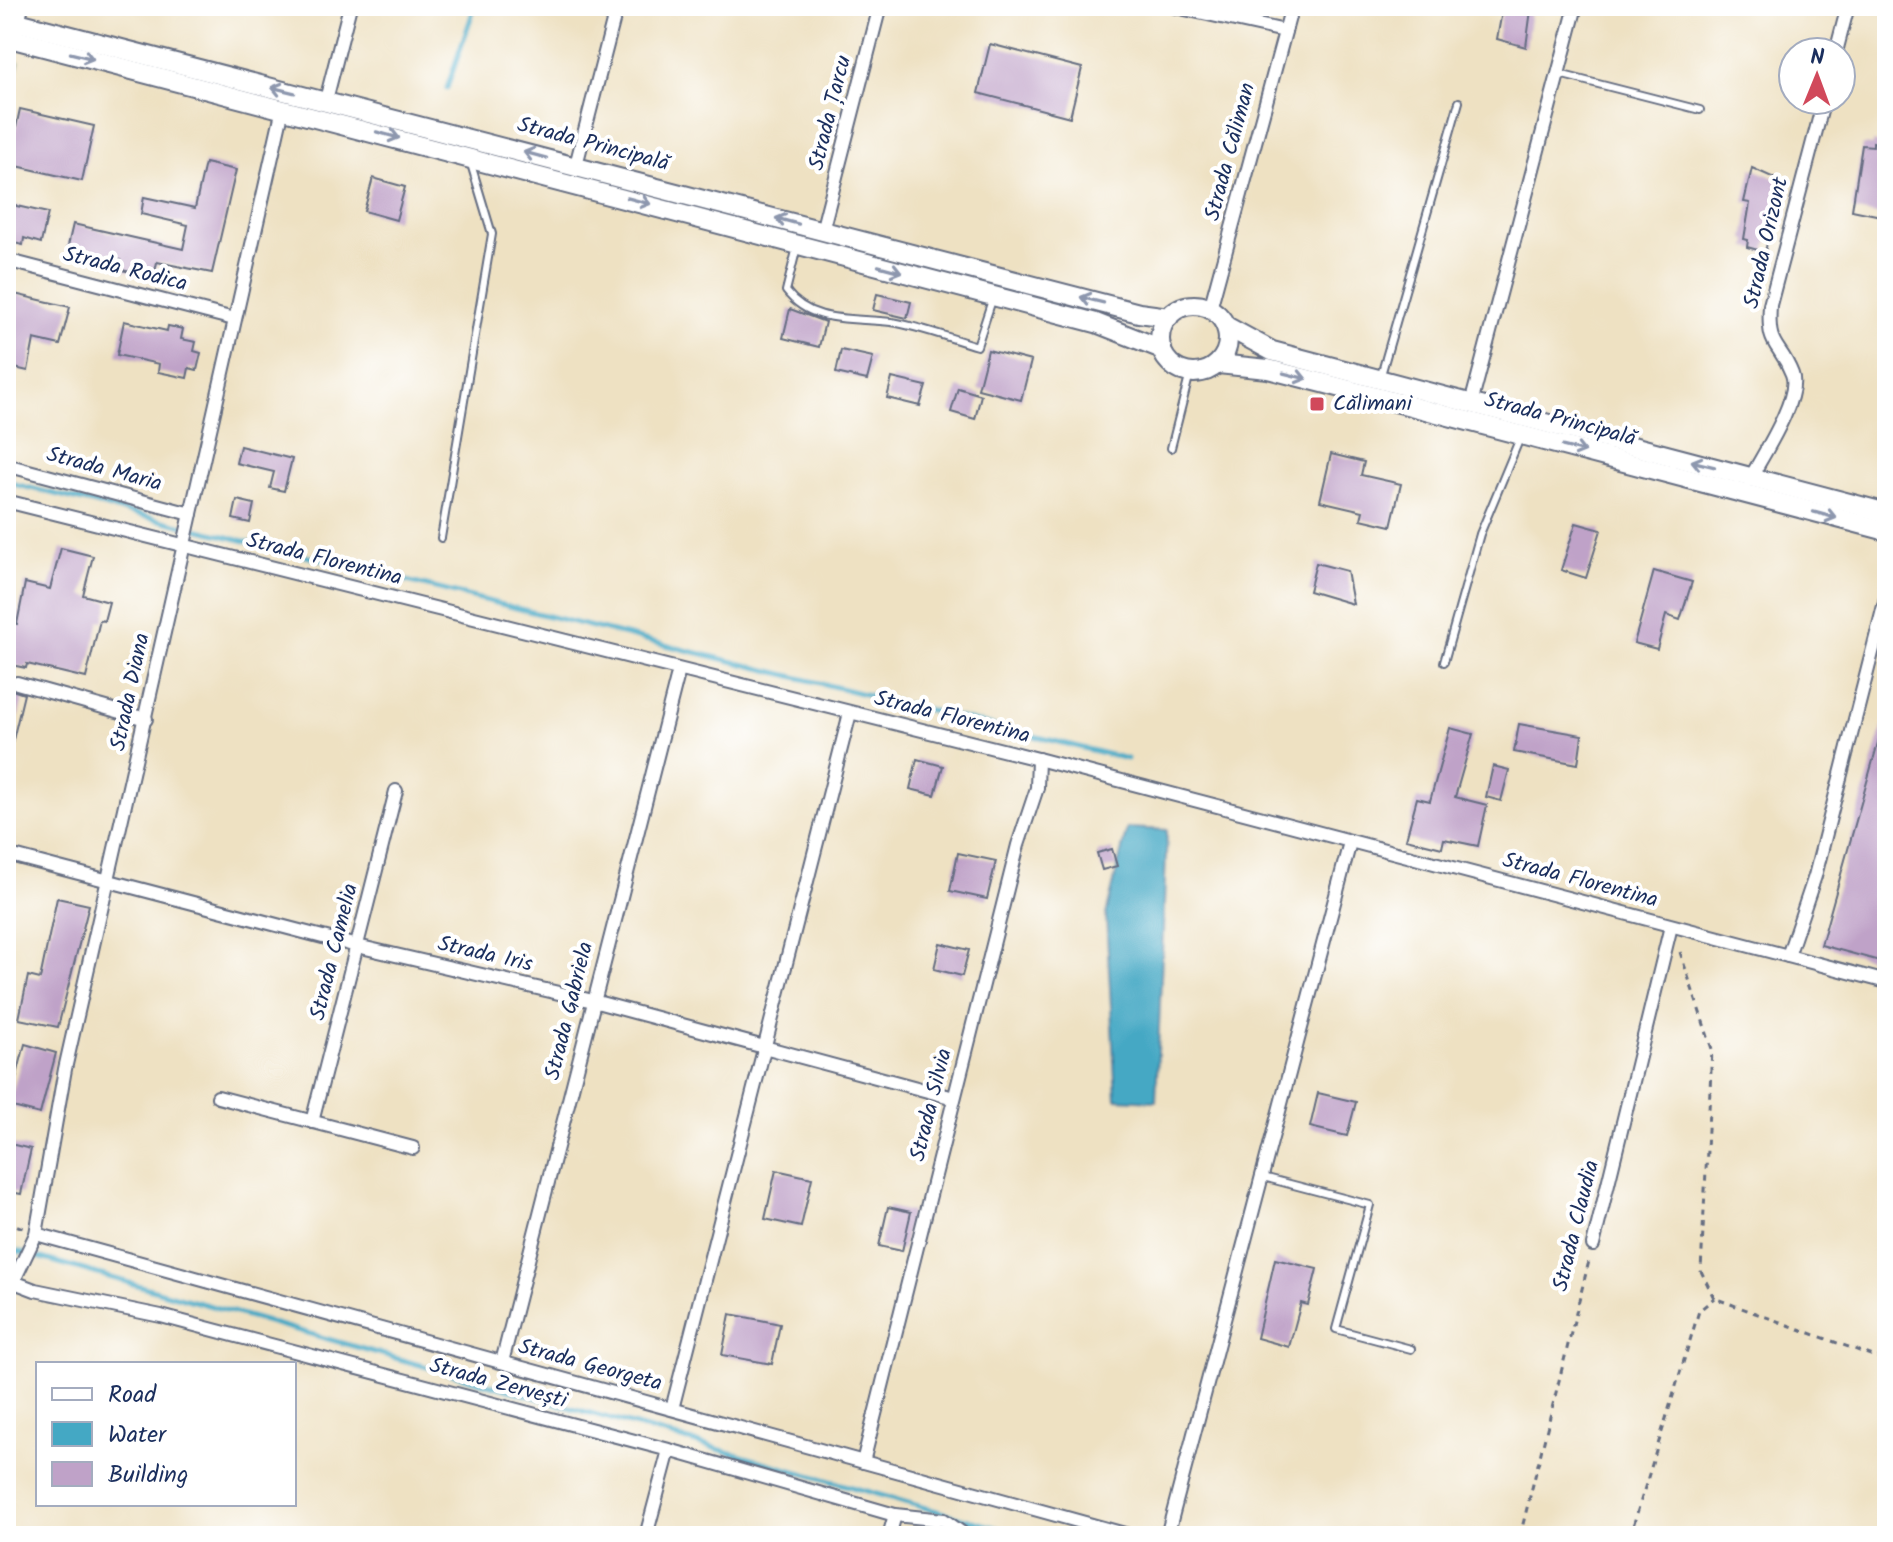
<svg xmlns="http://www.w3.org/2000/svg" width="1893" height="1542" viewBox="0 0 1893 1542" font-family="Kalam,sans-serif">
<rect width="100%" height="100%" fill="#fff"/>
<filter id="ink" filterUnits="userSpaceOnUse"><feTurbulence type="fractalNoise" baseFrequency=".0125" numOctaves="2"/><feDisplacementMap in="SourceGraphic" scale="16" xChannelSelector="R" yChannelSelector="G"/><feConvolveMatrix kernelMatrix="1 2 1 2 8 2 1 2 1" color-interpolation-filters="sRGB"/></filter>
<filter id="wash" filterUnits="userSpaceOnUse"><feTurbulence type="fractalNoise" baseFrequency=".006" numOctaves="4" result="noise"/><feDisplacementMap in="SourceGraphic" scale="32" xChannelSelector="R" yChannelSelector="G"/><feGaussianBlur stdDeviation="1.8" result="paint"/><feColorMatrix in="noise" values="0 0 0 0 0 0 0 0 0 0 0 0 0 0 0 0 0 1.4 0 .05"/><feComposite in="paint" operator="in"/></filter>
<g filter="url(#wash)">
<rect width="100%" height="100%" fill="#eee1c2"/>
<polygon fill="#81d293" stroke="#4e8078" stroke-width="2" points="6,59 19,62 6,113"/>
<polygon fill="#44a8c4" stroke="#306c91" stroke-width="2" points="1127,828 1167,830 1156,1101 1116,1099 1106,915"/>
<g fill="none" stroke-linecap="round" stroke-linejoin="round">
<g stroke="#44a8c4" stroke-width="5">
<polyline points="447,88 475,6"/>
<polyline points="6,482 1127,759"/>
<polyline points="6,1248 1025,1536"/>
</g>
</g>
<g id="blocks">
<g fill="#bfa2c8">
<polygon points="1503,6 1531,10 1526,47 1497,39"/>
<polygon points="990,44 1082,68 1070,117 978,93"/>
<polygon points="20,109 94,126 82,181 8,164"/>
<polygon points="1873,142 1887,146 1887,184 1881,216 1852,210 1862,145 1873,146"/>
<polygon points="205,163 236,170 212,273 157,262 154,277 117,269 120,260 67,250 73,224 183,249 188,225 141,214 144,197 195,208"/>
<polygon points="1752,168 1781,181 1765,252 1747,247 1748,240 1744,239 1750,203 1744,202"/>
<polygon points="373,178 405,187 396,220 364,211"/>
<polygon points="12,205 48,213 41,243 24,238 23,245 6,241"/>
<polygon points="6,292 70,307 60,345 34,339 28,371 6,366 11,332 6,331"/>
<polygon points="877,294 911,302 907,318 873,310"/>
<polygon points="790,309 825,322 819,347 783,338"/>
<polygon points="124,321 167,331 168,326 183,329 181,339 196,342 194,351 201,353 197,370 189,368 187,378 158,372 159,364 117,355"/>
<polygon points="841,350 873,357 867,380 836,373"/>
<polygon points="988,350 1031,361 1021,400 978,389"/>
<polygon points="892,378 926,386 920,406 887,398"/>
<polygon points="958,388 981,395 975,419 951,412"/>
<polygon points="240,446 292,459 284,491 270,488 274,472 236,463"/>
<polygon points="1331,454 1364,462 1361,475 1401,484 1391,526 1361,519 1363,511 1320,501"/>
<polygon points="237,500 254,504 250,523 233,519"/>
<polygon points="1576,523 1601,530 1586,578 1561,570"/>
<polygon points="61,548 93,556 83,595 109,602 104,621 100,620 86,678 27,664 26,668 6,664 6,634 12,636 13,623 17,624 25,583 50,589"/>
<polygon points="1316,563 1347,571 1353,604 1309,591"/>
<polygon points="1654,571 1692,582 1680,620 1666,615 1657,649 1634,643"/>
<polygon points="6,688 24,694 11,748 6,747"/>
<polygon points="1519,724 1582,735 1578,764 1514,752"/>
<polygon points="1883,725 1887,726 1887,963 1821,945"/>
<polygon points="1450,728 1473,734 1455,797 1487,805 1478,846 1444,839 1442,848 1406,839 1417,798 1430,801"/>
<polygon points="917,759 943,766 935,795 910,789"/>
<polygon points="1493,766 1509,770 1501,801 1486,797"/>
<polygon points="1112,849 1117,866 1102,870 1097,853"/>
<polygon points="958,853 996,861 987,899 950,891"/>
<polygon points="57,898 89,905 58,1027 19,1019 28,976 40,979"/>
<polygon points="940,943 969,950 962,976 934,969"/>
<polygon points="25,1044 56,1053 40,1114 9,1106"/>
<polygon points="1318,1093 1356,1102 1347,1136 1310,1127"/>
<polygon points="6,1143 31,1149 21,1194 6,1191"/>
<polygon points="776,1170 812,1178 801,1227 765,1219"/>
<polygon points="888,1207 911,1212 902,1251 879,1246"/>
<polygon points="1275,1259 1317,1269 1308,1305 1301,1303 1289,1347 1257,1338"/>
<polygon points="730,1314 780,1324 772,1364 722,1355"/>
</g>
</g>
</g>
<g filter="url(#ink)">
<use href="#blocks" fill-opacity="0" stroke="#656d81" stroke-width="2"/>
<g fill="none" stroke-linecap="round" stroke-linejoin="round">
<g stroke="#656d81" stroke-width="10">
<g id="lane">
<polyline points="1559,74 1700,110"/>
<path d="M797 247 786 291C812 325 853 317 891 322 919 326 949 338 977 346L992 300"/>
<polyline points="1381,375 1459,102"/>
<polyline points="1171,448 1190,373"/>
<polyline points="441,538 492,234 471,164"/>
<polyline points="1444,662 1480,534 1520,438"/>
<polyline points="1263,1177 1370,1205 1336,1329 1411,1349"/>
</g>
</g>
<g stroke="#656d81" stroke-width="16">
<g id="street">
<polyline points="1171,6 1285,31"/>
<polyline points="18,22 22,6"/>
<polyline points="1836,52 1848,6"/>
<polyline points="326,100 350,6"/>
<polyline points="576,165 617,6"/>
<polyline points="822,231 880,6"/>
<polyline points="6,260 234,319"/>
<polyline points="1210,309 1292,6"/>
<polyline points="1471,404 1576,6"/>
<polyline points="6,465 191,514"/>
<path d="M1751 477C1763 455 1801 397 1792 374 1779 340 1767 351 1770 305L1824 100"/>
<polyline points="6,501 1038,759 1887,982"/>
<polyline points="17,683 146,719"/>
<polyline points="6,854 357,946 593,1001 954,1098"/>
<polyline points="1788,956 1815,876 1887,594"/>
<polyline points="218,1097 413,1148"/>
<polyline points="312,1122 396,791"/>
<polyline points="36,1234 1132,1536"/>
<polyline points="1593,1245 1671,926"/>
<polyline points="6,1279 35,1290 161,1316 669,1450 895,1515 944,1520 966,1536"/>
<polyline points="6,1297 36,1234 65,1069 283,108"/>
<polyline points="502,1362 679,670"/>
<polyline points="672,1409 850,713"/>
<polyline points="863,1462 1018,845 1037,788 1038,759"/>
<polyline points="646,1536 669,1450"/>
<polyline points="889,1536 895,1515"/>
<polyline points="1167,1536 1350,842"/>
</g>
</g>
<g stroke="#656d81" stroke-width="22">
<g id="secondary">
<polyline points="6,19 1139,313 1169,317"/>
<polyline points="6,37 1096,323 1162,349"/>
<circle cx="1194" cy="339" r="34"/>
<polyline points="1226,326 1272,351 1887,513"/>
<polyline points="1218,364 1268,369 1323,383 1887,531"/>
</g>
</g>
<g stroke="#656d81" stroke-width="3" stroke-dasharray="6 6" stroke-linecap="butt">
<polyline points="1680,952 1712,1049 1701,1271 1714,1298 1887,1361"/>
<polyline points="6,1221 25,1229"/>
<polyline points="1520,1536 1590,1257"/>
<polyline points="1630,1536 1699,1311 1714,1298"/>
<polyline points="1884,1536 1887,1528"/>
</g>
<use href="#lane" stroke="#fff" stroke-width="6"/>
<use href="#street" stroke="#fff" stroke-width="12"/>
<use href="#secondary" stroke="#fff" stroke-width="18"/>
</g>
<defs><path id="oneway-shaft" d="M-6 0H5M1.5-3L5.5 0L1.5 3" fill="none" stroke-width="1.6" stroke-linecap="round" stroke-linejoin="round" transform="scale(2)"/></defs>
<g stroke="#8d97ae">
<use href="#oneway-shaft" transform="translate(82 56) rotate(14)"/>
<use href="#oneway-shaft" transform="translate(283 90) rotate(-166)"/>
<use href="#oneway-shaft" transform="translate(388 135) rotate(15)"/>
<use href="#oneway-shaft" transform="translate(535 155) rotate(-165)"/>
<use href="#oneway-shaft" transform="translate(639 201) rotate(15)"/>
<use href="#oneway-shaft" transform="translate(787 221) rotate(-165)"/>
<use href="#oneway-shaft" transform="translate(890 269) rotate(15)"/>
<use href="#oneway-shaft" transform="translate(1092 300) rotate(-166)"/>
<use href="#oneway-shaft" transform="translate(1295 376) rotate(14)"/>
<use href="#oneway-shaft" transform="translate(1574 449) rotate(14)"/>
<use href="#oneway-shaft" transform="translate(1703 464) rotate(-166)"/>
<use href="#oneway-shaft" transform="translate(1825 515) rotate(15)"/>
</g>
</g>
<rect fill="#d1495b" stroke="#fff" stroke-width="3" x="1309" y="396" width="16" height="16" rx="4"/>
<g text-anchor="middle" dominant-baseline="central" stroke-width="8" stroke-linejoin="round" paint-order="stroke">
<g font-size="22" fill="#1b2f5e" stroke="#fff">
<text transform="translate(831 113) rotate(-76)">Strada Țarcu</text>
<text transform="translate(593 145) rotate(15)">Strada Principală</text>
<text transform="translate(1231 152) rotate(-75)">Strada Căliman</text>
<text transform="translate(1767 243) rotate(-77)">Strada Orizont</text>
<text transform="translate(125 270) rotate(14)">Strada Rodica</text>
<text transform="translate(1560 420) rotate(15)">Strada Principală</text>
<text transform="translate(104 470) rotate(15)">Strada Maria</text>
<text transform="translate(324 560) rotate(14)">Strada Florentina</text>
<text transform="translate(131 692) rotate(-78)">Strada Diana</text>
<text transform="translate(952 718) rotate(14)">Strada Florentina</text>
<text transform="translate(1580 881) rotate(15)">Strada Florentina</text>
<text transform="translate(335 952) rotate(-76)">Strada Camelia</text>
<text transform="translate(485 955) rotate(13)">Strada Iris</text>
<text transform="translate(570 1011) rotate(-76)">Strada Gabriela</text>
<text transform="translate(932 1105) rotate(-76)">Strada Silvia</text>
<text transform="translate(1577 1226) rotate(-76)">Strada Claudia</text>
<text transform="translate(590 1366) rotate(15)">Strada Georgeta</text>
<text transform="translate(498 1384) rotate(15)">Strada Zervești</text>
</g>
<g font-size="22" fill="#1b2f5e" stroke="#fff" text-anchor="start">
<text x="1333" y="404">Călimani</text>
</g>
</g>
<rect width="1893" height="1542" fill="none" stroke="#fff" stroke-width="32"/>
<rect x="36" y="1362" width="260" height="144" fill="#ffffff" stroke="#a4acbf" stroke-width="2"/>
<rect x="52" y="1388" width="40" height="12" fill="#ffffff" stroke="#a4acbf" stroke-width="2"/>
<text x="108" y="1402" font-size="24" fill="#1b2f5e">Road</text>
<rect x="52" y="1422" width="40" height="24" fill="#44a8c4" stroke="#a4acbf" stroke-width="2"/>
<text x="108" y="1442" font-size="24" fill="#1b2f5e">Water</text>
<rect x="52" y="1462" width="40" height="24" fill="#bfa2c8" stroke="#a4acbf" stroke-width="2"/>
<text x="108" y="1482" font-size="24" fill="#1b2f5e">Building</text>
<g transform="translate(1817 76) rotate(1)"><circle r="38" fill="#ffffff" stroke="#a4acbf" stroke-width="2"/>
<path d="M0-6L14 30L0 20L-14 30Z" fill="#d1495b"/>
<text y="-12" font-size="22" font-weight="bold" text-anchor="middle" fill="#1b2f5e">N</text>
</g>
</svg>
